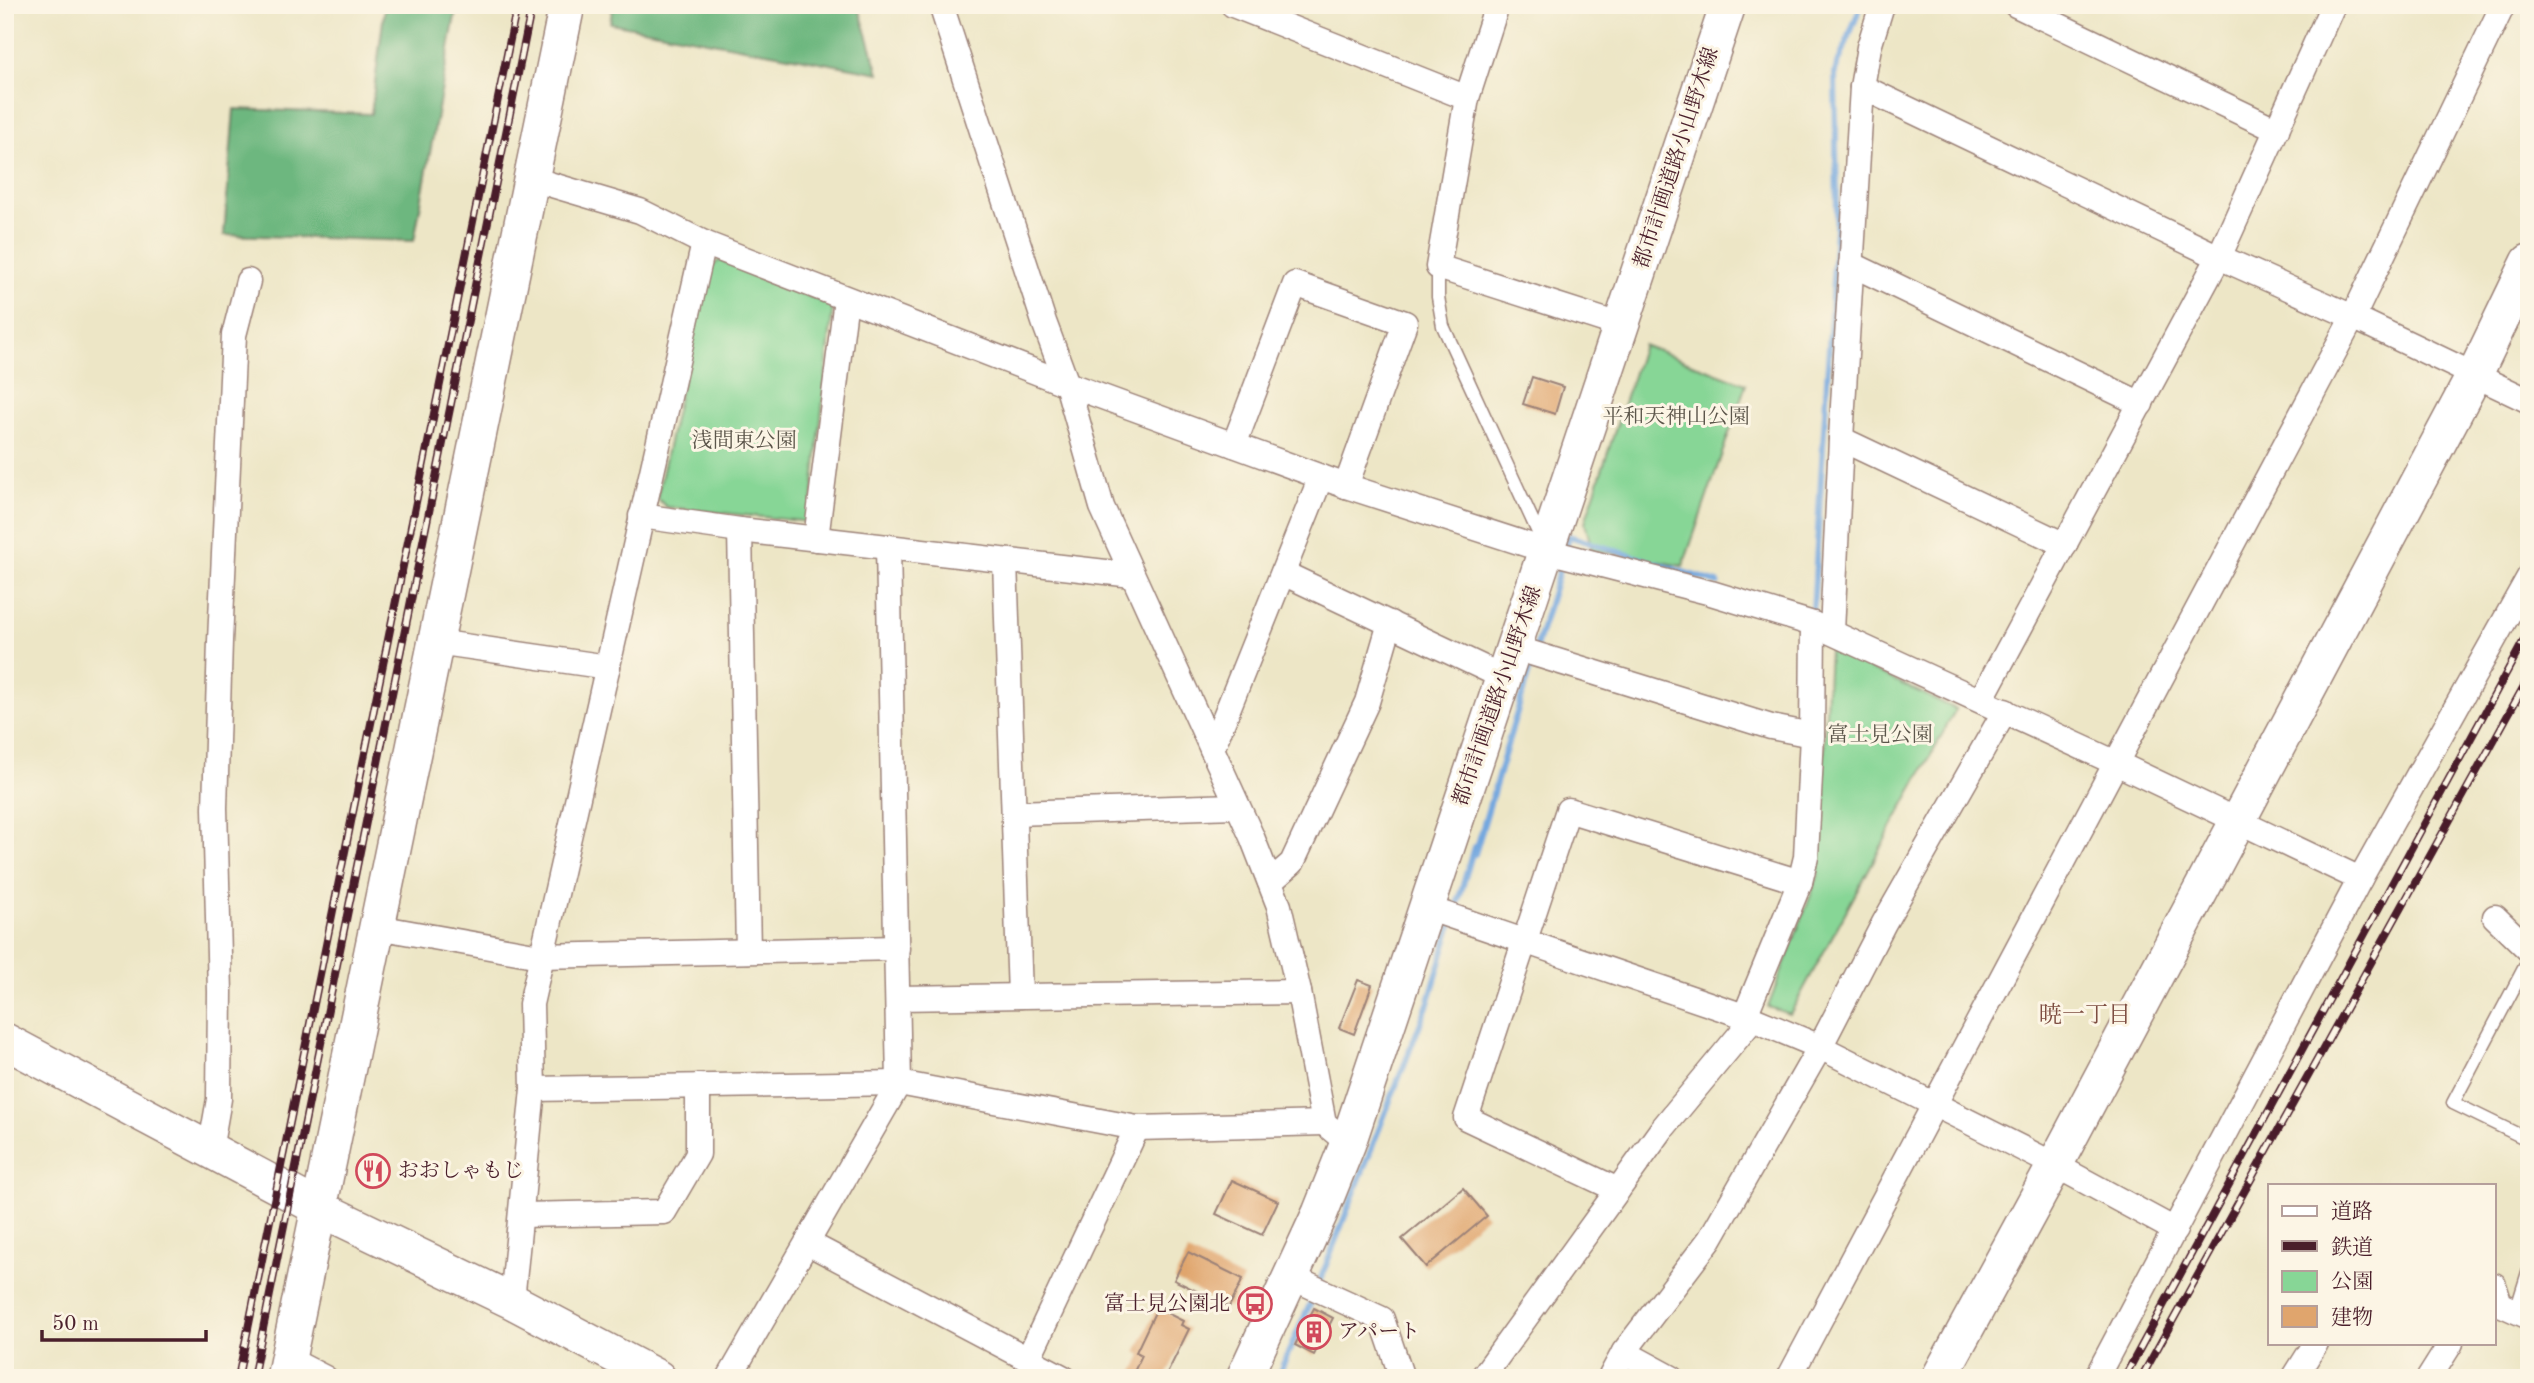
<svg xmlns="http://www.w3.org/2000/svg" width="2534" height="1383" viewBox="0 0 2534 1383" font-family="'Old Standard TT','Noto Serif JP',serif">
<rect width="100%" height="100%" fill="#fcf5e5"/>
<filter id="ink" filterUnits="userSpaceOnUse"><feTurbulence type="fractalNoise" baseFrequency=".0143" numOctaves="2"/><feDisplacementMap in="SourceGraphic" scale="14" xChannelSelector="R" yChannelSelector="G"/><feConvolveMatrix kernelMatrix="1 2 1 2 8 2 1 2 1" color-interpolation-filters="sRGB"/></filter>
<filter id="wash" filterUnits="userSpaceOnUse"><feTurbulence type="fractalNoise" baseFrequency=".00686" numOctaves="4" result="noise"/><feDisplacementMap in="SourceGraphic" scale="28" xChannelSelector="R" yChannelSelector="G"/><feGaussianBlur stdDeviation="1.57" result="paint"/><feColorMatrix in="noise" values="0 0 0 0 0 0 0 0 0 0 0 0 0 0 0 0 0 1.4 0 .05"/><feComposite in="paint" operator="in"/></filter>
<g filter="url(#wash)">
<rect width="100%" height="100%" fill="#ede6c6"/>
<g fill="#87d696" stroke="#687a60" stroke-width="2">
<polygon points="720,260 833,306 810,522 666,507 657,498 706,271"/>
<polygon points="1643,345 1746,384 1683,566 1592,550 1585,522"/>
<polygon points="1829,650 1956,709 1790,1014 1768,1007 1818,876"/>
</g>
<g fill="#6db77f" stroke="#5c6b55" stroke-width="2">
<polygon points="385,5 457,5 414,241 224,235 234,109 371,114"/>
<polygon points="613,5 858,5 879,73 610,23"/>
</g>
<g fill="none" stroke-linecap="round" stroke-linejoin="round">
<g stroke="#73a7df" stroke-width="6">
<polyline points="1565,551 1569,536 1718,583"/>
<polyline points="1809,611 1813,612 1837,214 1835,72 1861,5"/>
<polyline points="1536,648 1562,561"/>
<polyline points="1455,912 1474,847 1475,854 1533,658"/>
<polyline points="1319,1283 1429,1001 1452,923"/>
<polyline points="1277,1378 1315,1293"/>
</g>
</g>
<g id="blocks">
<g fill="#e0a56d">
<polygon points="1532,377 1563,387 1555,414 1523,404"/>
<polygon points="1358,980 1372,985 1354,1034 1339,1028"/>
<polygon points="1232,1180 1278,1201 1262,1235 1216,1214"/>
<polygon points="1463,1188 1487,1216 1426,1267 1402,1239"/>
<polygon points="1188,1252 1243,1279 1229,1307 1174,1280"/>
<polygon points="1157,1308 1183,1321 1181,1325 1189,1329 1165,1378 1131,1378 1142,1355 1136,1352"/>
<polygon points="1314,1308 1333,1318 1314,1355 1295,1345"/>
</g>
</g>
</g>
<g filter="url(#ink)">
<use href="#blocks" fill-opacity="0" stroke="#9c8278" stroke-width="2"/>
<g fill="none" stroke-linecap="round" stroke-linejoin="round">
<g stroke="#9c8278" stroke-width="15">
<g id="lane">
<polyline points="1438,267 1438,297 1443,326 1542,541"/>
<polyline points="2529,959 2453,1103 2529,1140"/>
<polyline points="2516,1311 2529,1269"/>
</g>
</g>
<g stroke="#9c8278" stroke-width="27">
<g id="street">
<polyline points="941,5 1044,322 1067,384 1102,507 1252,837 1279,906 1299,992 1324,1123 1348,1143"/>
<polyline points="1233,5 1467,98"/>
<polyline points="1497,5 1467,98 1438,267 1622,326"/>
<polyline points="2016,5 2277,130"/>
<polyline points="1862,87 2219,257 2353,317 2529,401"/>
<polyline points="532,179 640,211 704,243 1067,384 1346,486 1547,551 1711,593 1813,624 2116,763 2360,879"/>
<polyline points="1851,264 2141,404"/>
<polyline points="1841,439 2065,545"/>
<polyline points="1234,445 1295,284 1405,323 1346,486"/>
<polyline points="641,516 740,530 1132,575"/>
<polyline points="740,530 748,951"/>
<polyline points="816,539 846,299"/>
<polyline points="1005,561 1020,996"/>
<polyline points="1283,573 1505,678"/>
<polyline points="1832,632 1841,439 1862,87 1869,47 1882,5"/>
<polyline points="436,642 608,667"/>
<polyline points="1515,648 1771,727 1812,735"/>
<polyline points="1981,700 2219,257 2333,5"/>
<polyline points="1212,749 1321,477"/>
<polyline points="1014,813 1236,806"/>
<polyline points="1270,882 1292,863 1367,702 1390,623"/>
<polyline points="1427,908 1753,1019 1820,1047 2055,1165 2175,1230"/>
<polyline points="2495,917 2529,950"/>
<polyline points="377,927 540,956 897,948"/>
<polyline points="898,998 1299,992"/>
<polyline points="1744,1018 1800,882 1806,857 1812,735 1813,624"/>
<polyline points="533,1089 899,1083 1137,1128 1324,1123"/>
<polyline points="210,1150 219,1099 220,992 215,808 220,641 234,335 248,281"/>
<polyline points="1618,1190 1466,1118 1568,810 1800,882"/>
<polyline points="521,1215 664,1212 698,1154 698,1086"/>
<polyline points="808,1243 1064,1378"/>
<polyline points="1291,1277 1382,1319 1402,1378"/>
<polyline points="2494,1285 2500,1304 2529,1317"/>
<polyline points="512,1301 533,1089 531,1004 704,243"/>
<polyline points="1624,1352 1672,1378"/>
<polyline points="288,1359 325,1378"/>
<polyline points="1028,1359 1137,1128"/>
<polyline points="729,1378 899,1083 888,547"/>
<polyline points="1482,1378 1662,1129 1753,1019"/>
<polyline points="1610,1378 1624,1352 1710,1239 1820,1047 1884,923 2005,711"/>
<polyline points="1789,1378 2353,317 2503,5"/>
<polyline points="2096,1378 2360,879 2529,577"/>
<polyline points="2294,1378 2316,1343"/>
<polyline points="2429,1378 2451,1343"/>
</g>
</g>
<g stroke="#9c8278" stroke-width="38">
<g id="secondary">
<polyline points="5,1041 319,1208 512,1301 658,1378"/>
<polyline points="284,1378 567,5"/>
<polyline points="1244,1378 1320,1213 1348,1143 1728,5"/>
<polyline points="1939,1378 2055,1165 2475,374 2529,262"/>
</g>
</g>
<use href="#lane" stroke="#fff" stroke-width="12"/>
<use href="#street" stroke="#fff" stroke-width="24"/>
<use href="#secondary" stroke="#fff" stroke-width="35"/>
<g stroke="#4a1f2b" stroke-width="8">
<g id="rail">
<polyline points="238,1378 517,5"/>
<polyline points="253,1378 532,5"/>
<polyline points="2124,1378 2529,631"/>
<polyline points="2141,1378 2529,677"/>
</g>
</g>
<use href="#rail" stroke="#fcf5e5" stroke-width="5" stroke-dasharray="16" stroke-linecap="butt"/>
</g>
</g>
<defs>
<g id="restaurant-ring" transform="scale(1.75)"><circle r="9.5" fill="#fcf5e5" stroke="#d1495b" stroke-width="1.5"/><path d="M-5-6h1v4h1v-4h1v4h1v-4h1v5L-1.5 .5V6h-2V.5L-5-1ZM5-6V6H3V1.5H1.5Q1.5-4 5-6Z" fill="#d1495b"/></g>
<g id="bus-ring" transform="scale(1.75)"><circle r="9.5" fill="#fcf5e5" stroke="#d1495b" stroke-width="1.5"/><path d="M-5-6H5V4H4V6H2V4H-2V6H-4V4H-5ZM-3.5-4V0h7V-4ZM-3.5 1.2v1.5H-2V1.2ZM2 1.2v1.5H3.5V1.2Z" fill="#d1495b"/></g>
<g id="building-ring" transform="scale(1.75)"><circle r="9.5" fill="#fcf5e5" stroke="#d1495b" stroke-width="1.5"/><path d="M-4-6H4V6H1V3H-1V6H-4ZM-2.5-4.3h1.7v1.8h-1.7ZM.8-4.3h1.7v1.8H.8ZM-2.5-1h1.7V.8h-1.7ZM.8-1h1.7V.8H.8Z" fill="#d1495b"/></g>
</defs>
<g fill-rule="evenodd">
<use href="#restaurant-ring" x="373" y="1171"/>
<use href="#bus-ring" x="1255" y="1304"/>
<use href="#building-ring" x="1314" y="1332"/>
</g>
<g text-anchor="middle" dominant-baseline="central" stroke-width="6" stroke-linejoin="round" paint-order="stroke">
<g font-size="21" fill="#4a1f2b" stroke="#fcf5e5">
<text transform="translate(1677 158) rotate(-72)">都市計画道路小山野木線</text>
<text transform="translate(1498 696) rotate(-71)">都市計画道路小山野木線</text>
</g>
<g font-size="21" fill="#5c564b" stroke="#fcf5e5">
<text x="1676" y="417">平和天神山公園</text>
<text x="744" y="441">浅間東公園</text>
<text x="1880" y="735">富士見公園</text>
</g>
<g font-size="21" fill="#4a1f2b" stroke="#fcf5e5" text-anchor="start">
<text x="398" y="1171">おおしゃもじ</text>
<text x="1230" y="1304" text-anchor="end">富士見公園北</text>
<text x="1338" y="1332">アパート</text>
</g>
<g font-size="23" fill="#7e4e42" stroke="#fcf5e5">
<text x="2085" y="1015">暁一丁目</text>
</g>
</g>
<rect width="2534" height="1383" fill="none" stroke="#fcf5e5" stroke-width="28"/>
<rect x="2268" y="1184" width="228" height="161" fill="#fcf5e5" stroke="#b59f9b" stroke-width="2"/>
<rect x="2282" y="1206" width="35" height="10" fill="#ffffff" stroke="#b59f9b" stroke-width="2"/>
<text x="2331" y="1218" font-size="21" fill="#4a1f2b">道路</text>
<rect x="2282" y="1241" width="35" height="10" fill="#4a1f2b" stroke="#b59f9b" stroke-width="2"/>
<text x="2331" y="1254" font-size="21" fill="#4a1f2b">鉄道</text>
<rect x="2282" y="1271" width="35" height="21" fill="#87d696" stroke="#b59f9b" stroke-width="2"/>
<text x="2331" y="1288" font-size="21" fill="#4a1f2b">公園</text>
<rect x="2282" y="1306" width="35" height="21" fill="#e0a56d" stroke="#b59f9b" stroke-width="2"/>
<text x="2331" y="1324" font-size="21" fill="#4a1f2b">建物</text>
<path d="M42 1330v10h164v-10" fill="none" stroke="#4a1f2b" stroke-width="3.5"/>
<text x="52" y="1330" font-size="21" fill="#4a1f2b" stroke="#fcf5e5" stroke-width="5" paint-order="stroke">50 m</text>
</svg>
